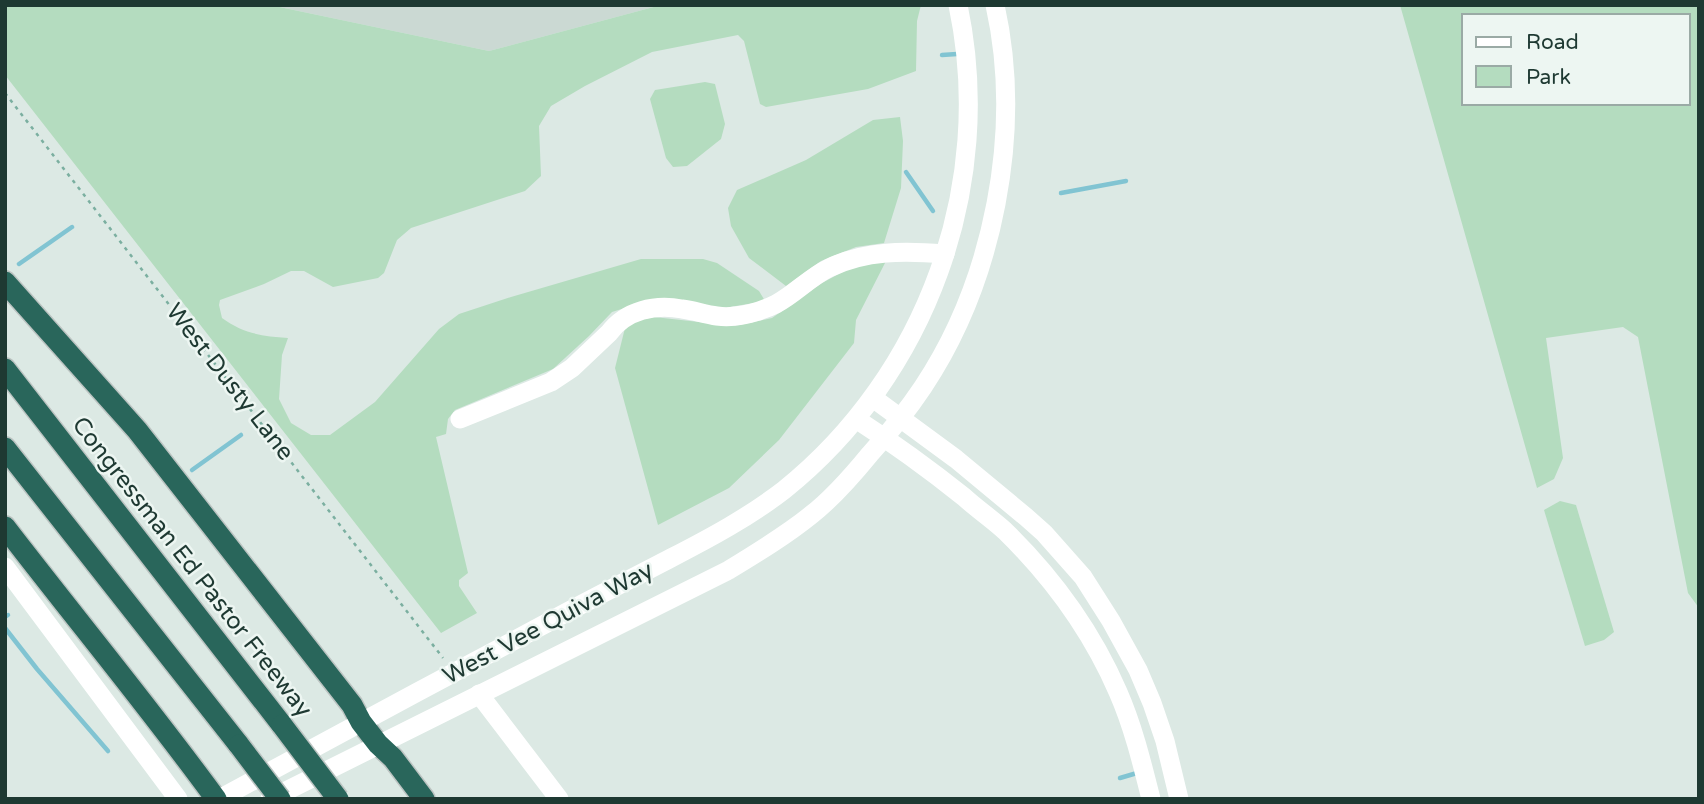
<svg xmlns="http://www.w3.org/2000/svg" width="1704" height="804" viewBox="0 0 1704 804" font-family="'Varela Round',sans-serif">
<rect width="100%" height="100%" fill="#dce9e4"/>
<polygon fill="#cbd9d3" points="270,5 661,5 489,51"/>
<g fill="#b4dcbf" fill-rule="evenodd">
<path d="M5 5H270L489 51 661 5H921L917 21 916 71 868 89 766 107 760 104 744 41 738 35 652 52 585 86 551 106 539 126 541 176 525 191 411 228 397 240 384 273 378 278 333 287 304 271H291L264 284 220 300 219 305 222 318C244 334 262 336 288 338L282 355 279 399 291 423 311 435H330L375 402 439 329 459 314 511 297 641 259H703L717 263 759 291 765 301 724 308 650 300 612 312 589 336 553 369 455 410 448 419 446 434 436 437 468 573 459 580V586L477 613 441 633 5 75Z"/>
<path d="M1400 5H1699V608L1688 593 1638 337 1623 327 1546 338 1563 458 1554 479 1537 488ZM1464 16H1688V103H1464Z"/>
<polygon points="705,82 715,84 725,124 721,139 687,166 673,167 666,158 650,99 655,90"/>
<polygon points="900,117 903,141 901,188 884,243 856,247 821,261 786,286 749,258 731,226 728,208 737,190 806,160 873,120"/>
<polygon points="886,261 856,320 854,343 779,440 729,488 658,525 615,368 625,328 635,321 654,317 735,326 772,318 822,283 850,268"/>
<polygon points="1560,501 1576,505 1614,632 1604,640 1585,646 1544,510"/>
</g>
<g fill="none" stroke-linecap="round" stroke-linejoin="round">
<g stroke="#81c4d2" stroke-width="4.5">
<polyline points="942,55 957,54"/>
<polyline points="906,172 933,211"/>
<polyline points="1061,193 1126,181"/>
<polyline points="19,264 72,227"/>
<polyline points="192,470 241,435"/>
<polyline points="5,617 8,615"/>
<polyline points="5,628 37,669 108,751"/>
<polyline points="1120,778 1137,773"/>
</g>
<g stroke="#bcc4c2" stroke-width="24">
<g id="highway">
<polyline points="5,282 137,430 352,705 361,722 378,744 393,758 424,799"/>
<polyline points="5,369 282,725"/>
<polyline points="5,448 239,745"/>
<path d="M5 527C75 618 148 706 216 799"/>
</g>
</g>
<polyline stroke="#7bafa0" stroke-width="2.5" stroke-dasharray="3.5 5" stroke-linecap="butt" points="5,93 443,658"/>
<g stroke="#fff" stroke-width="19">
<polyline points="873,398 956,459 1026,517 1044,533 1083,577 1111,621 1138,670 1152,703 1165,741 1179,799"/>
<path d="M460 419 551 382 572 368 609 333C626 310 655 304 682 309 699 311 716 319 735 316 747 315 764 310 776 304 795 294 810 277 829 268 866 250 905 251 945 254"/>
<path d="M856 419C893 443 929 469 964 497 977 509 992 519 1005 531 1052 577 1092 632 1118 692 1133 726 1142 763 1151 799"/>
<polyline points="5,567 178,799"/>
<polyline points="479,694 559,799"/>
<path d="M219 799C328 740 436 682 545 624 587 601 629 580 671 558 710 538 749 517 784 490 927 375 996 185 958 5"/>
<path d="M270 799 727 571C755 554 785 536 811 515 833 498 852 476 870 454 889 433 907 411 923 387 994 280 1023 131 995 5"/>
</g>
<use href="#highway" stroke="#29665b" stroke-width="21"/>
<g stroke="#bcc4c2" stroke-width="24" stroke-linecap="butt">
<g id="highway-bridge">
<polyline points="282,725 338,799"/>
<polyline points="239,745 280,799"/>
</g>
</g>
<use href="#highway-bridge" stroke="#29665b" stroke-width="21"/>
</g>
<g text-anchor="middle" dominant-baseline="central" stroke-width="5" stroke-linejoin="round" paint-order="stroke">
<g font-size="24" fill="#1e3932" stroke="#edf6f2">
<text transform="translate(230 382) rotate(52)">West Dusty Lane</text>
<text transform="translate(192 567) rotate(52)">Congressman Ed Pastor Freeway</text>
<text transform="translate(548 623) rotate(-28)">West Vee Quiva Way</text>
</g>
</g>
<rect width="1704" height="804" fill="none" stroke="#1e3932" stroke-width="14"/>
<rect x="1462" y="14" width="228" height="91" fill="#edf6f2" stroke="#9aaaa5" stroke-width="2"/>
<rect x="1476" y="37" width="35" height="10" fill="#ffffff" stroke="#9aaaa5" stroke-width="2"/>
<text x="1526" y="49" font-size="21" fill="#1e3932">Road</text>
<rect x="1476" y="66" width="35" height="21" fill="#b4dcbf" stroke="#9aaaa5" stroke-width="2"/>
<text x="1526" y="84" font-size="21" fill="#1e3932">Park</text>
</svg>
